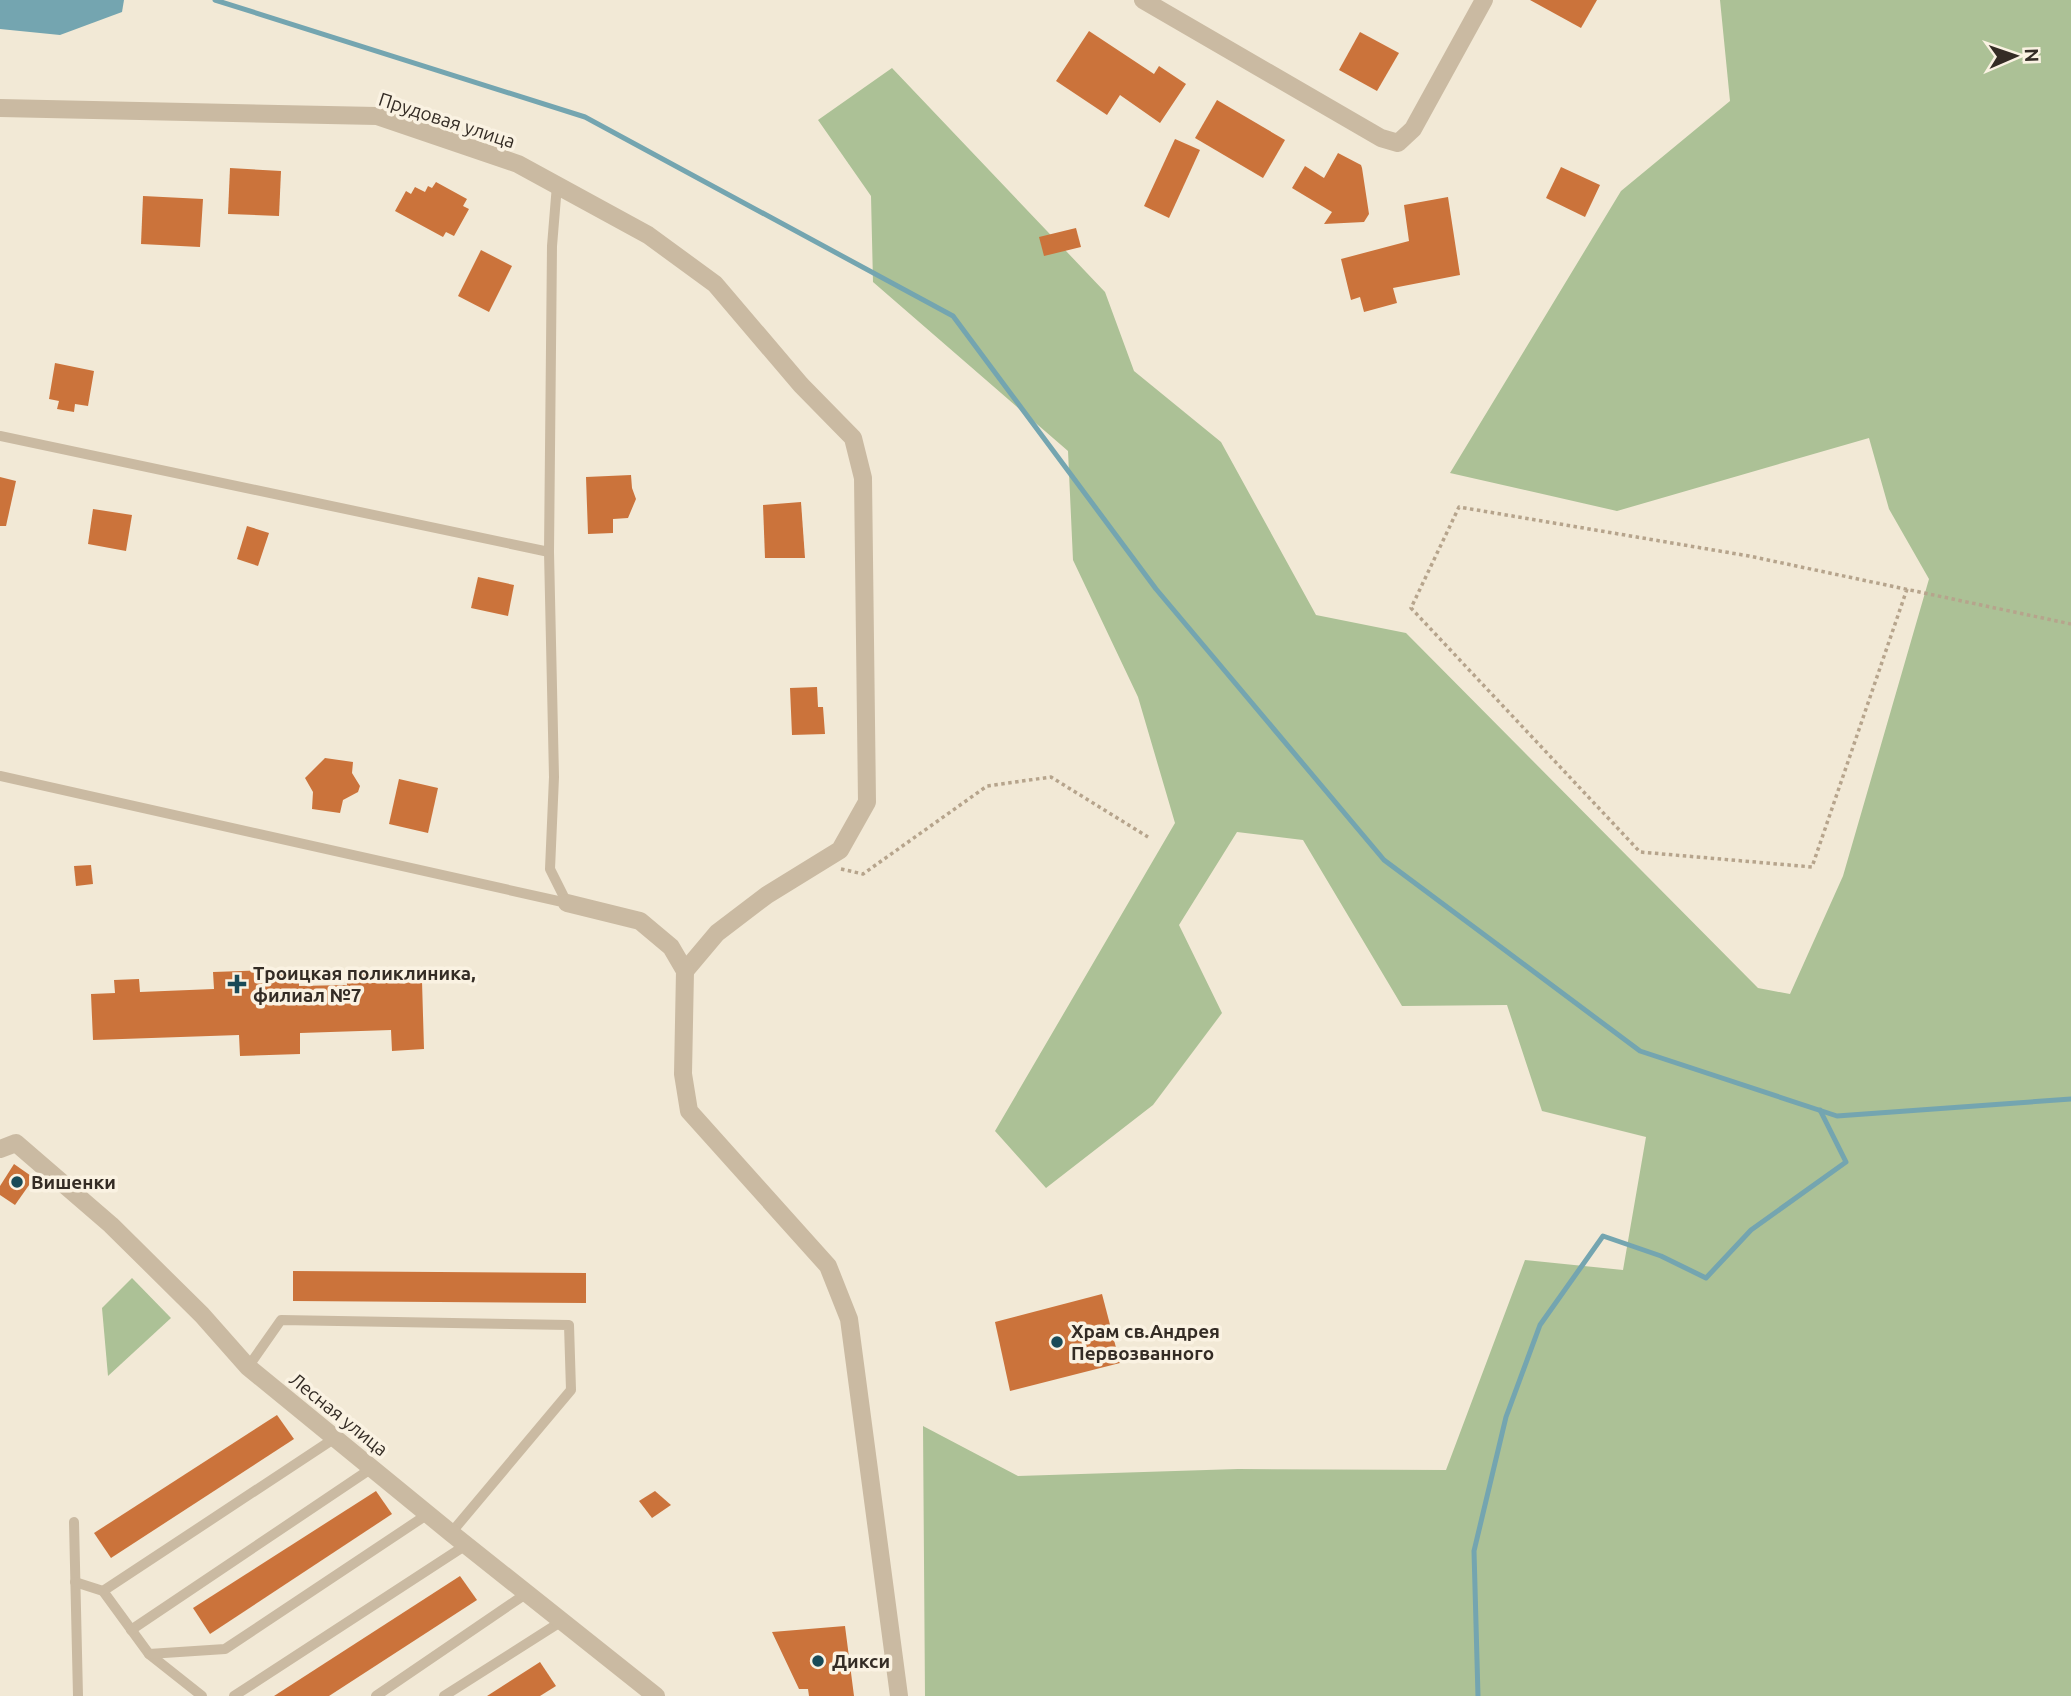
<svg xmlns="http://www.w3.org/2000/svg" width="2071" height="1696" viewBox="0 0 2071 1696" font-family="Ubuntu,sans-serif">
<rect width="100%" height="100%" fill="#f2e9d6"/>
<g fill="#acc196">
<polygon points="1720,0 2071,0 2071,1696 925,1696 923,1426 1018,1476 1238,1469 1446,1470 1525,1260 1623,1270 1646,1137 1542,1111 1507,1005 1402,1006 1303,840 1237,832 1179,925 1222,1013 1153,1105 1046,1188 995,1131 1175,823 1138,697 1073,560 1068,451 873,282 871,196 818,120 892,68 1105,292 1134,371 1221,442 1316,615 1406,633 1758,988 1790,994 1843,876 1929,579 1889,509 1869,438 1617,511 1450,473 1621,191 1730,101"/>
<polygon points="132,1278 171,1318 108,1376 102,1308"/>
</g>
<polygon fill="#74a5b0" points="0,0 124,0 122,12 60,35 0,29"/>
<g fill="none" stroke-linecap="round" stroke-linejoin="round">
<g stroke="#74a5b0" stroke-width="5">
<polyline points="215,0 585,117 953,316 1156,589 1384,860 1640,1051 1837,1116 2071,1099"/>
<polyline points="1478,1696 1474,1551 1506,1417 1540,1325 1603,1236 1661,1256 1706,1278 1751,1230 1846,1162 1820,1110"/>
</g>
</g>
<g fill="#cb733b">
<polygon points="1530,0 1597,0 1581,28"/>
<polygon points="1089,31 1154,74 1159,66 1186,84 1160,123 1120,95 1107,115 1056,81"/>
<polygon points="1360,32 1399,53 1377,91 1339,70"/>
<polygon points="1217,100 1285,140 1263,178 1195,138"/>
<polygon points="1175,139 1200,150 1169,218 1144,206"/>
<polygon points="1338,153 1361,165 1362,168 1369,214 1364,222 1324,224 1332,212 1292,188 1305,166 1324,178"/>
<polygon points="1561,167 1600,185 1585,217 1546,198"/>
<polygon points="230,168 281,171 279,216 228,214"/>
<polygon points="436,182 467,199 463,206 469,209 454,236 446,232 443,237 395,211 406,191 411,194 415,187 425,192 428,186 432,188"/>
<polygon points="143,196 203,199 200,247 141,244"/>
<polygon points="1448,197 1460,275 1393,288 1397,303 1364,312 1360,297 1351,300 1341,259 1409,241 1404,205"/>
<polygon points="1076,228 1081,247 1044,256 1039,237"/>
<polygon points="481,250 512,266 489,312 458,296"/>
<polygon points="55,363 94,371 88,406 75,404 74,412 57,409 59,401 49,399"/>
<polygon points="631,475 632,488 636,499 628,518 613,519 613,533 588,534 586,477"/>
<polygon points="0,477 16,481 6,526 0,526"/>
<polygon points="801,502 805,558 765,558 763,505"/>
<polygon points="93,509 132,515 126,551 88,544"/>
<polygon points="247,526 269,533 258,566 237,559"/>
<polygon points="478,577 514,585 508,616 471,608"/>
<polygon points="817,687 818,707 823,707 825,734 792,735 790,688"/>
<polygon points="325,758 353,762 352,773 360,786 358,792 343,800 340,813 312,809 313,792 305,778"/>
<polygon points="399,779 438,788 428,833 389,824"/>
<polygon points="91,865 93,884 76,886 74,866"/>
<polygon points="299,969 299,986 347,985 346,970 371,969 372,983 422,981 424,1049 392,1051 391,1030 300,1033 300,1054 240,1056 239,1035 93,1040 91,994 115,993 114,980 139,979 140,992 214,989 213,972"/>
<polygon points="14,1164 34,1178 15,1205 0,1195 0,1186"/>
<polygon points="293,1271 586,1273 586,1303 293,1301"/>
<polygon points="1102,1294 1120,1363 1010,1391 995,1322"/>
<polygon points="277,1415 294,1439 111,1558 94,1533"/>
<polygon points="376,1491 392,1514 210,1634 193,1608"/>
<polygon points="655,1491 671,1505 652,1518 639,1501"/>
<polygon points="460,1576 477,1600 329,1696 274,1696"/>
<polygon points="845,1626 854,1696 809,1696 808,1689 799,1689 772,1632"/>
<polygon points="540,1662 556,1686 540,1696 487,1696"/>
</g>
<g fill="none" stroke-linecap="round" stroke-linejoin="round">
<g stroke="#b6a48c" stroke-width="3.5" stroke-dasharray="3.5 3.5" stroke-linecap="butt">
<polyline points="1907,589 1812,867 1640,852 1411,608 1459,507 1749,556 2071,624"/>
<polyline points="841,869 863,874 987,786 1051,777 1148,837"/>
</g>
<g stroke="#cabaa2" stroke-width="10">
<polyline points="557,185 552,246 549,552 554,777 550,869 567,903"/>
<polyline points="0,436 549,552"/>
<polyline points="0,776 567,903"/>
<polyline points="248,1367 281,1320 569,1325 571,1390 451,1533"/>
<polyline points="74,1522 78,1696"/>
<polyline points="75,1582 103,1591 149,1654 202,1696"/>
<polyline points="103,1591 335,1438"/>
<polyline points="131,1630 372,1468"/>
<polyline points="149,1654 225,1649 428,1514"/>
<polyline points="234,1696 466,1545"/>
<polyline points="376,1696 527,1593"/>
<polyline points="444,1696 562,1621"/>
</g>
<g stroke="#cabaa2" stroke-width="18">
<polyline points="1143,0 1381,138 1398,143 1413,129 1484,0"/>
<polyline points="0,108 377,116 518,164 648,235 715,284 801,385 853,438 863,478 867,802 840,850 767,895 717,933 685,971"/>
<polyline points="567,903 640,921 671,947 685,971 683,1074 689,1111 828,1266 849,1319 899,1696"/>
<polyline points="0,1149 16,1143 111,1225 202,1315 248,1367 451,1533 656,1696"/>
</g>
</g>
<g fill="#194a57" stroke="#faf2e2" stroke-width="2.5">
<path d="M233.5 973.5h7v7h7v7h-7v7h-7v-7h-7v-7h7z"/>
<circle cx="17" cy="1182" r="7"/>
<circle cx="1057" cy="1342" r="7"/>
<circle cx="818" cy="1661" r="7"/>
</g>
<g text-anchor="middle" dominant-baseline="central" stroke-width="7" stroke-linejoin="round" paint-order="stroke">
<g font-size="19" fill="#342c25" stroke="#faf2e2">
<text transform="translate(447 120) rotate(18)">Прудовая улица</text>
<text transform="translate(339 1414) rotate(39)">Лесная улица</text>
</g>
<g font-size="19" font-weight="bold" fill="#342c25" stroke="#faf2e2" text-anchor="start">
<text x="253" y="973">Троицкая поликлиника,<tspan x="253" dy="22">филиал №7</tspan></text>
<text x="31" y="1182">Вишенки</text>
<text x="1071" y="1331">Храм св.Андрея<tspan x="1071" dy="22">Первозванного</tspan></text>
<text x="832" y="1661">Дикси</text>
</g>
</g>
<g transform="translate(2015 56) rotate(88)" stroke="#faf2e2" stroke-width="5" paint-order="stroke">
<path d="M0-5L12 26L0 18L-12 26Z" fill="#342c25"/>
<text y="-10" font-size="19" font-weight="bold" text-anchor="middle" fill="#342c25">N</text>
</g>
</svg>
